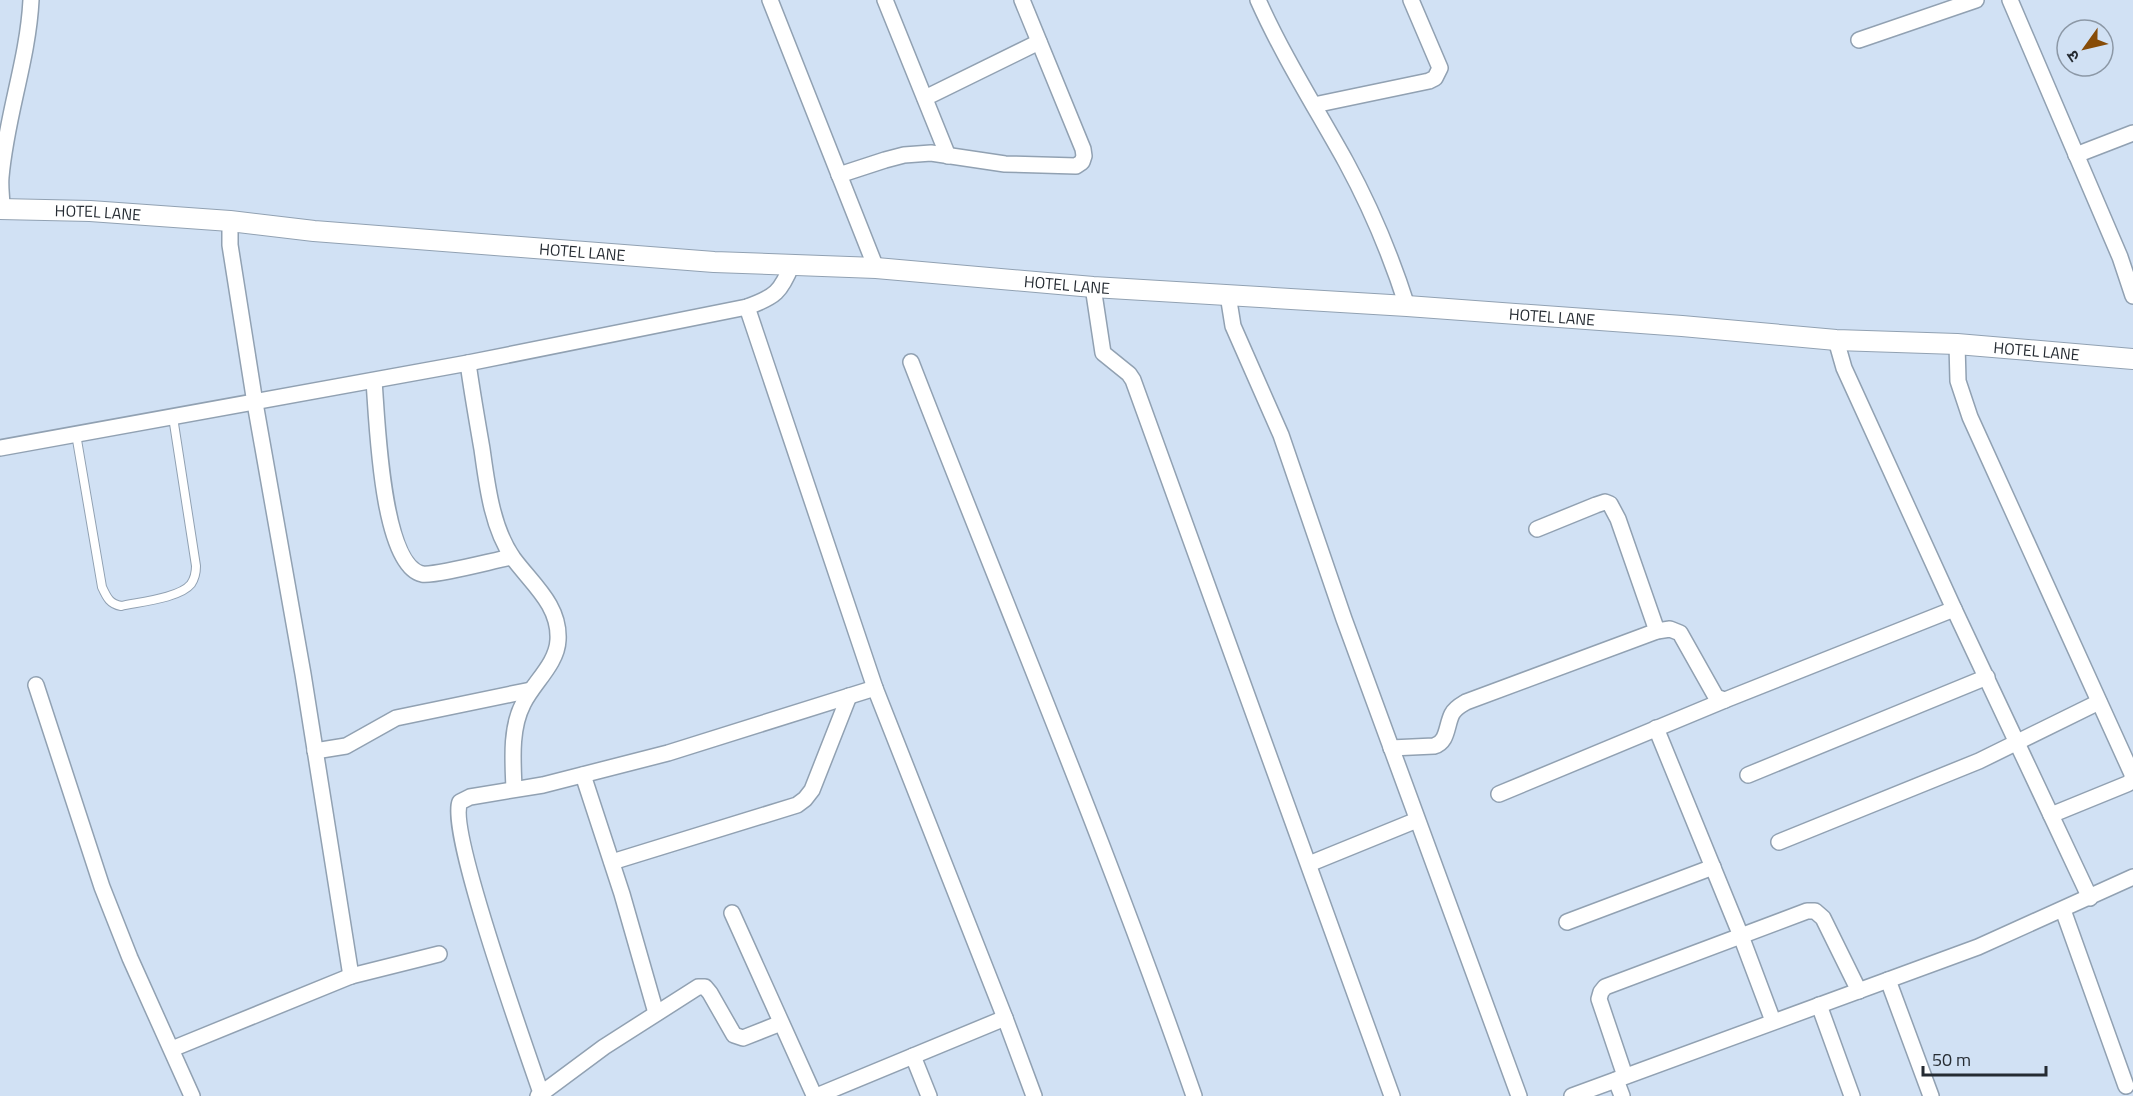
<svg xmlns="http://www.w3.org/2000/svg" width="2133" height="1096" viewBox="0 0 2133 1096" font-family="'Titillium Web','Noto Sans Devanagari',sans-serif">
<rect width="100%" height="100%" fill="#d1e1f4"/>
<g fill="none" stroke-linecap="round" stroke-linejoin="round">
<g stroke="#91a1b2" stroke-width="10">
<path id="service" d="M76 434 102 587C107 598 110 604 121 606 139 602 180 598 191 584 195 578 196 573 196 566L173 417"/>
</g>
<g stroke="#91a1b2" stroke-width="18">
<g id="minor">
<polyline points="770,0 876,268"/>
<polyline points="885,0 948,156"/>
<path d="M1258 0C1283 56 1316 108 1346 162 1371 208 1391 256 1407 306"/>
<polyline points="2010,0 2120,257 2133,296"/>
<polyline points="1859,40 1976,0"/>
<polyline points="925,98 1039,42"/>
<polyline points="1314,105 1429,81 1435,78 1440,68 1411,0"/>
<polyline points="2076,155 2133,133"/>
<polyline points="839,175 885,160 904,155 931,153 1005,164 1076,166 1082,162 1084,156 1083,149 1022,0"/>
<path d="M2 209C2 198 0 187 1 177 6 117 28 60 31 0"/>
<polyline points="230,221 230,245 255,403 303,674 351,976"/>
<polyline points="1093,287 1103,353 1129,374 1133,380 1392,1096"/>
<polyline points="1228,295 1233,326 1281,435 1344,619 1519,1096"/>
<polyline points="747,307 875,688 1005,1018 1034,1096"/>
<polyline points="1836,340 1844,368 1954,609 2090,898"/>
<polyline points="1957,344 1958,381 1970,417 2132,774 2132,781 2127,784 2051,815"/>
<path d="M911 362C1006 607 1108 848 1194 1096"/>
<path d="M468 363C472 392 477 420 482 449 487 485 492 528 513 558 532 584 560 605 558 640 557 664 533 683 523 704 510 729 513 762 514 789"/>
<path d="M374 381C377 416 381 565 422 574 436 576 495 560 512 557"/>
<path d="M0 448 468 363 747 307C775 297 781 292 792 264"/>
<polyline points="1537,529 1596,505 1605,502 1610,504 1618,519 1657,631"/>
<polyline points="36,685 102,887 130,958 192,1096"/>
<polyline points="1656,728 1741,936 1773,1021"/>
<path d="M1391 748 1434 746C1448 742 1446 726 1452 714 1455 708 1461 705 1466 702L1657 631 1670 629 1680 633 1716 697 1725 700 1954 609"/>
<polyline points="315,751 346,746 396,718 531,690"/>
<polyline points="583,775 622,894 656,1013"/>
<polyline points="1748,775 1987,677"/>
<polyline points="1499,794 1725,700"/>
<polyline points="1779,842 1979,761 2099,702"/>
<polyline points="612,862 797,805 805,799 812,790 849,696"/>
<polyline points="1309,864 1417,820"/>
<polyline points="2063,910 2126,1086"/>
<polyline points="732,913 814,1095 819,1095 1005,1018"/>
<polyline points="1567,922 1713,867"/>
<polyline points="1888,980 1931,1096"/>
<polyline points="1819,1005 1852,1096"/>
<polyline points="172,1049 351,976 439,954"/>
<polyline points="913,1056 929,1096"/>
<polyline points="1625,1076 1599,999 1601,992 1605,987 1807,911 1815,911 1823,918 1859,991"/>
<polyline points="1616,1080 1622,1096"/>
<path d="M541 1093C527 1052 447 829 460 802L470 797 543 785 668 753 875 688"/>
<polyline points="538,1096 604,1047 698,987 705,987 710,993 734,1035 743,1038 781,1023"/>
<polyline points="1572,1096 1978,947 2133,877"/>
</g>
</g>
<g stroke="#91a1b2" stroke-width="22">
<g id="tertiary">
<path id="s1" d="M0 209 90 211 230 221 314 231 714 262 876 268 1093 287 1407 306 1682 326 1836 340 1957 344 2133 359"/>
</g>
</g>
<use href="#service" stroke="#fff" stroke-width="8"/>
<use href="#minor" stroke="#fff" stroke-width="15"/>
<use href="#tertiary" stroke="#fff" stroke-width="20"/>
</g>
<g text-anchor="middle" dominant-baseline="central" stroke-width="6" stroke-linejoin="round" paint-order="stroke">
<g font-size="16" fill="#252b32" stroke="#d1e1f4">
<text stroke="none"><textPath href="#s1" startOffset="98">HOTEL LANE</textPath></text>
<text stroke="none"><textPath href="#s1" startOffset="584">HOTEL LANE</textPath></text>
<text stroke="none"><textPath href="#s1" startOffset="1070">HOTEL LANE</textPath></text>
<text stroke="none"><textPath href="#s1" startOffset="1556">HOTEL LANE</textPath></text>
<text stroke="none"><textPath href="#s1" startOffset="2042">HOTEL LANE</textPath></text>
</g>
</g>
<g transform="translate(2085 48) rotate(236)"><circle r="28" fill="#d1e1f4" stroke="#8c98a6" stroke-width="1.5"/>
<path d="M0-4.5L10 22L0 15L-10 22Z" fill="#874c07"/>
<text y="-9" font-size="16" font-weight="bold" text-anchor="middle" fill="#252b32">उ</text>
</g>
<path d="M1923 1066v9h123v-9" fill="none" stroke="#252b32" stroke-width="3"/>
<text x="1932" y="1066" font-size="18" fill="#252b32" stroke="#d1e1f4" stroke-width="4.5" paint-order="stroke">50 m</text>
</svg>
